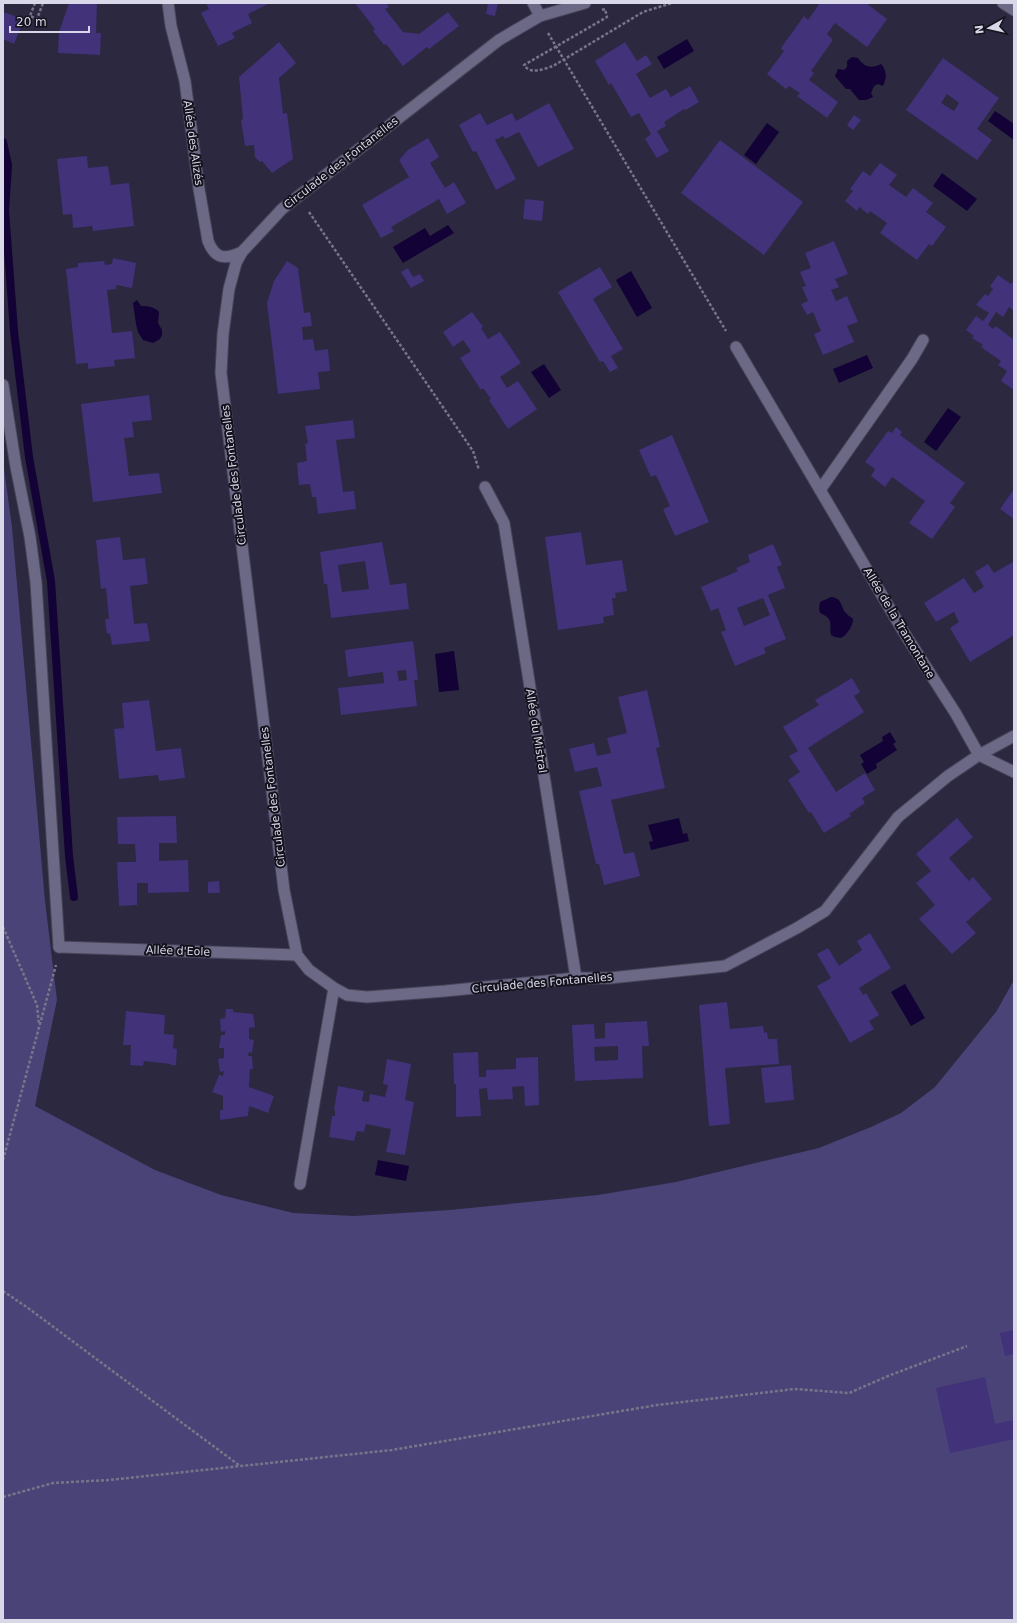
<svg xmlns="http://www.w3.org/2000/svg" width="1017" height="1623" viewBox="0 0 1017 1623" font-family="'DejaVu Sans',sans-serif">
<rect width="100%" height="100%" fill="#2b2840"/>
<polygon fill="#4a4377" points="3,461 12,527 45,901 57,1000 35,1106 155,1170 221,1195 293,1213 354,1216 450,1210 598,1195 676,1182 819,1148 871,1127 901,1113 935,1087 996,1012 1014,980 1014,1620 3,1620"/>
<g fill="#130236">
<polygon points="687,39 694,51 664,69 657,57"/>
<path d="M852 57 858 58C864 67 871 69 881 64 887 71 887 77 883 86L878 84 874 86 871 93 873 97 866 100H859L850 89H846L835 76 838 69 844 70 847 67V61Z"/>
<polygon points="995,111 1014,124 1014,140 988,121"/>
<polygon points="767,123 779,132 756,164 744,155"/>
<polygon points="942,173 977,199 967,211 933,186"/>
<polygon points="448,225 454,233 403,263 393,247 425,228 430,236"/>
<polygon points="631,271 652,308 637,317 616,280"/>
<path d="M137 300 141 306C148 306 155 307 159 312L158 323 162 330V335L160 339 153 343 143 340 138 332 136 324 133 303Z"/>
<polygon points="867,355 873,368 839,383 833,369"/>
<polygon points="544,364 561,390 549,398 531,372"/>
<polygon points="948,408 961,417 936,451 924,442"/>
<path d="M831 597C842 598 840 605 845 612 847 615 851 617 853 619 853 626 847 635 841 638L835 637 831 635C829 622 834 619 820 613L819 609 820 602Z"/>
<polygon points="454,651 459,690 439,692 435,654"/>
<polygon points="890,732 896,742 893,744 897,750 876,764 877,768 867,774 861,764 864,762 860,755 883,741 882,737"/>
<polygon points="679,818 683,834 687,833 689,841 651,850 649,842 653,841 648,825"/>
<polygon points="905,984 925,1018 911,1026 891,992"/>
<polygon points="378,1160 409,1166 406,1181 375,1175"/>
</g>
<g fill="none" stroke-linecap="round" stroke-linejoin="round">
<polyline stroke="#130236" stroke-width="8" points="3,142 8,165 5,211 14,331 29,457 51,581 69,856 74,897"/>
</g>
<g fill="#41327a" fill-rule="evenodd">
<polygon points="69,3 97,3 96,33 101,33 100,55 58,53 59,32"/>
<polygon points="206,3 270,3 248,14 252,23 232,33 235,38 218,46 201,13 209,9"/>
<polygon points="355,3 386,3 389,7 385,9 403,32 419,34 448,12 459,26 429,49 427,47 403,66 386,44 384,45 373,31 375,29"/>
<polygon points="488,3 498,3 495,16 486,14"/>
<polygon points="820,3 866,3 887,19 867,47 835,23 827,34 833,40 811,71 814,73 809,80 838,102 827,118 797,96 800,93 789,86 786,89 767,74 784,51 781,48 804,16 808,20"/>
<polygon points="3,12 24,19 14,44 3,39"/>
<polygon points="279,42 296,63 279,78 283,114 287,113 293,159 272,173 262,161 260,162 255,157 254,145 245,146 241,120 243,119 239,77"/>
<polygon points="625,42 637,61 646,55 652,64 636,74 650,98 666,89 671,97 690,86 699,102 686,110 684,109 664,122 666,126 657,131 669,151 657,158 645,139 651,134 639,113 631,117 611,83 609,85 595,61"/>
<path d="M943 58 999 98 977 129 992 140 977 160 906 110ZM947 94 959 103 954 111 941 103Z"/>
<polygon points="549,103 574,149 538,167 519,132 505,139 503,136 495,140 516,179 496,190 476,151 473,152 459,125 480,113 487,125 512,113 516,121"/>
<polygon points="854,115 861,120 853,130 847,125"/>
<polygon points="428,138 439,157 430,163 445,188 454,182 466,203 447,214 439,199 391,227 394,231 381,238 362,205 409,177 399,160 408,150"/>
<polygon points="720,140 803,202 764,255 681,193"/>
<polygon points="87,156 88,168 108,166 111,185 129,183 134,226 93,231 92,226 73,228 72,214 63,215 57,159"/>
<polygon points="880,163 897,175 889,185 906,197 913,188 933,203 926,212 946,227 932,246 929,244 917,260 880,233 887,223 870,211 868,214 859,207 857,211 845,201 853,191 850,189 863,171 870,176"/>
<polygon points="525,199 544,201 542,221 523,219"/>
<polygon points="834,241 848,274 835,279 839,287 831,290 836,301 847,296 858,322 847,326 854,342 823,355 814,334 821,331 813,312 807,315 801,304 808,301 802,287 806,286 800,272 811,268 805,253"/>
<polygon points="113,258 136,263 132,288 116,285 116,289 107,290 112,333 132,331 135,358 114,360 115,366 88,369 88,363 76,364 66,269 78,267 78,263 104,261 105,265 112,264"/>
<polygon points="287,261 298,268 304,313 310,312 312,326 302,327 303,340 313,339 315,351 328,349 330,371 318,372 320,389 278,394 267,303 274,281"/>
<polygon points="600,267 612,287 593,299 623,349 611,356 618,368 610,372 603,361 600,362 558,292"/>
<polygon points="408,268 413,277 420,274 424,281 411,288 401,272"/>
<polygon points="998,275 1011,284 1014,281 1014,311 1009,307 1003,317 996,312 988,325 993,329 996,326 1014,340 1014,390 1001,381 1007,371 998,365 1001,361 981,347 983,345 972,338 974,336 966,330 976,316 983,321 989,313 976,305 985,294 988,296 993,289 990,286"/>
<polygon points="472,312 483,327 481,328 488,339 500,332 521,363 500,377 507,388 518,381 537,409 508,429 489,400 491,399 483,388 481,390 460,358 471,351 463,340 453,347 443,332"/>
<polygon points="149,395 152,420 132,422 134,437 124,438 129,476 159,473 162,493 93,502 81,404"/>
<polygon points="353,420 355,438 336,440 343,492 354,491 356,509 318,514 316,497 312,497 310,484 299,485 297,463 307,461 305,444 308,443 305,426"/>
<polygon points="896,427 902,432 900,435 965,483 950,503 955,507 932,539 909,523 925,501 892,477 885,487 871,476 875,469 865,462 888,431 892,433"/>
<polygon points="672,435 709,522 675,536 663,509 670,506 656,475 651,477 639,450"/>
<polygon points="1014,489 1014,519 1000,509"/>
<polygon points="581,532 586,565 622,560 627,591 615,593 616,598 612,598 614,615 603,617 604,623 558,630 545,537"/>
<polygon points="120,537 123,560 145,558 148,584 130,586 134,624 147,623 150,641 112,645 110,633 107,634 105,619 109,619 106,588 101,589 96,540"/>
<path d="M382 542 390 585 406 583 409 609 331 618 327 584H324L320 552ZM365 561 369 589 342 592 338 565Z"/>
<path d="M773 544 782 565 777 567 785 588 768 595 786 639 764 648 766 653 735 666 721 632 726 630 718 608 711 611 701 587 738 571 736 568 750 562 748 555ZM763 598 770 615 744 626 737 608Z"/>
<polygon points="1013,562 1014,563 1014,635 970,662 950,628 959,622 954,612 936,622 924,603 964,578 974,593 984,587 975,572 988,564 994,573"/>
<path d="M413 641 418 680H414L417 706 341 715 338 688 384 683 383 672 348 677 345 650ZM406 670 407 680 399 681 397 671Z"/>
<polygon points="852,678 860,692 854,696 864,712 808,748 836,792 865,773 875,790 862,798 865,803 849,814 851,816 824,833 811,812 809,813 788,780 800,772 789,756 798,751 783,727 819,705 815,700"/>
<polygon points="647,690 660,747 656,748 665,788 611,800 624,854 634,852 640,876 604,885 599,864 596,864 579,791 602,786 597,767 575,772 569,749 594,743 597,756 611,753 607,738 627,733 618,697"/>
<polygon points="149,700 156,751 181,748 185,778 159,781 158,775 119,779 114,729 124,728 122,703"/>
<polygon points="176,816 177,843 159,843 159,861 188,860 189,892 148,893 148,883 137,883 137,905 119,906 117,862 136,862 135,844 118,844 117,817"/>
<polygon points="957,818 973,837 949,858 969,881 973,877 992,899 966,922 976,933 952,954 919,919 935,905 916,883 931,871 916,854"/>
<polygon points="219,881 220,893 208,893 208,882"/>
<polygon points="870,933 891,968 859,988 863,995 866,993 879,1015 869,1021 874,1029 850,1043 817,986 831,978 817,954 828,948 839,966 862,950 857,941"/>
<polygon points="727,1002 730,1029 763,1026 764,1033 767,1032 768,1039 777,1039 779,1064 725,1068 730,1124 709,1126 699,1005"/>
<polygon points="226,1009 233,1009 233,1012 253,1014 255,1027 249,1028 249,1039 254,1040 252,1053 249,1052 248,1056 252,1056 253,1069 250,1069 249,1087 274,1096 268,1113 249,1106 248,1116 220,1120 220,1110 223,1110 223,1096 212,1092 219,1075 223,1076 224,1071 220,1072 218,1059 224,1058 224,1048 219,1048 221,1035 225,1035 225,1031 221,1032 220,1019 225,1018"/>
<polygon points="126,1011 165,1015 164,1034 174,1035 173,1048 177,1049 176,1065 171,1065 171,1064 144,1061 143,1066 130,1065 131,1045 123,1045"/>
<path d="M647 1021 649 1046H642L643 1078 575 1081 572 1025 594 1024 595 1039 605 1038V1023ZM618 1046V1060L595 1061 594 1047Z"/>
<polygon points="478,1052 479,1077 486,1077 486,1070 516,1069 516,1058 538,1057 539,1105 525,1106 524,1086 512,1087 513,1099 488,1100 487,1088 479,1089 481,1116 456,1117 456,1084 454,1084 453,1053"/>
<polygon points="387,1059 411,1064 405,1100 414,1102 405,1155 386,1152 391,1129 366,1124 364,1132 357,1131 354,1141 329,1137 332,1116 335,1116 335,1110 334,1110 338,1086 364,1091 362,1101 369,1102 370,1094 385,1097 388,1085 383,1084"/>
<polygon points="791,1065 794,1100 765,1103 761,1068"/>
<polygon points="1014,1330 1014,1354 1005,1356 1000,1333"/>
<polygon points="985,1377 995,1424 1014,1420 1014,1439 950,1453 936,1388"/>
</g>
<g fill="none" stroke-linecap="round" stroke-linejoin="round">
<g stroke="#474458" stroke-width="13">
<g id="service">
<polyline points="3,385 16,467 30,537 36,582 59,947"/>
<polyline points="820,490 912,359 923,340"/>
<polyline points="979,755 1014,772"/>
<polyline points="300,1184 334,988"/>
</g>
</g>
<g stroke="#474458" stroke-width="13">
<g id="minor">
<path d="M168 3 171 26 185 81 199 189 208 241C215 259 225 260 242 252"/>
<polyline points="533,3 540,16"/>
<polyline points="585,3 540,16 499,40 282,209 242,252 236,263 229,289 223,334 221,373 284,890 297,955 309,970 334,988 347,995 367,997 445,991 576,978 610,978 725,966 797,928 825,911 898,817 948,776 979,755 1014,736"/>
<polyline points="1003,3 1014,10"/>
<polyline points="736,347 903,631 956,714 979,755"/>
<polyline points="485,487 504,523 576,978"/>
<polyline points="59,947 297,955"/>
</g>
</g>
<g stroke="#77758a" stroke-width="2.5" stroke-dasharray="3 2" stroke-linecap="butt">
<polyline points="35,3 30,16 37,19 43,3"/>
<path d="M602 10 605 9 607 17 524 65C530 75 544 69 553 66L643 12 672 3"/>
<polyline points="548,33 726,331"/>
<polyline points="309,212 473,451 479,470"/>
<polyline points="3,927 37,1005 39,1025"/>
<polyline points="3,1160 56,965"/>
<polyline points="3,1291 28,1308 240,1466"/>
<polyline points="3,1497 53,1483 109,1480 392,1450 657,1405 795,1389 849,1393 888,1376 967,1346"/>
</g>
<use href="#service" stroke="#6c6986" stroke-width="11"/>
<use href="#minor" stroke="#6c6986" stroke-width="11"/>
</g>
<g text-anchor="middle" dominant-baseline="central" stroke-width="4" stroke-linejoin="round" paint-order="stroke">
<g font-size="11" fill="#d9d8e8" stroke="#13121d">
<text transform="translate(193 143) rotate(82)">Allée des Alizés</text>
<text transform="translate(341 163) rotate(-38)">Circulade des Fontanelles</text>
<text transform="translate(234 475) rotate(-97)">Circulade des Fontanelles</text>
<text transform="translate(899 623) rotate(59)">Allée de la Tramontane</text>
<text transform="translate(536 731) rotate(81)">Allée du Mistral</text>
<text transform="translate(273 797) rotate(-97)">Circulade des Fontanelles</text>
<text transform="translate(178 951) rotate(2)">Allée d'Eole</text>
<text transform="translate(542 983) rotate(-5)">Circulade des Fontanelles</text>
</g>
</g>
<rect width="1017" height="1623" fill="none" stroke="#d9d8e8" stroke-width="8"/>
<g transform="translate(989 28) rotate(262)" stroke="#13121d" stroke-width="3" paint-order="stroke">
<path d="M0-3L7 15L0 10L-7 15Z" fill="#d9d8e8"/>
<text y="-6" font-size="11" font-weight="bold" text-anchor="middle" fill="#d9d8e8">N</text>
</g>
<path d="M10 26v6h79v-6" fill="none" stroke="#d9d8e8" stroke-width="2"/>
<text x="16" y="26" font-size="12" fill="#d9d8e8" stroke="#13121d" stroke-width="3" paint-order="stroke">20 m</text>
</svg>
